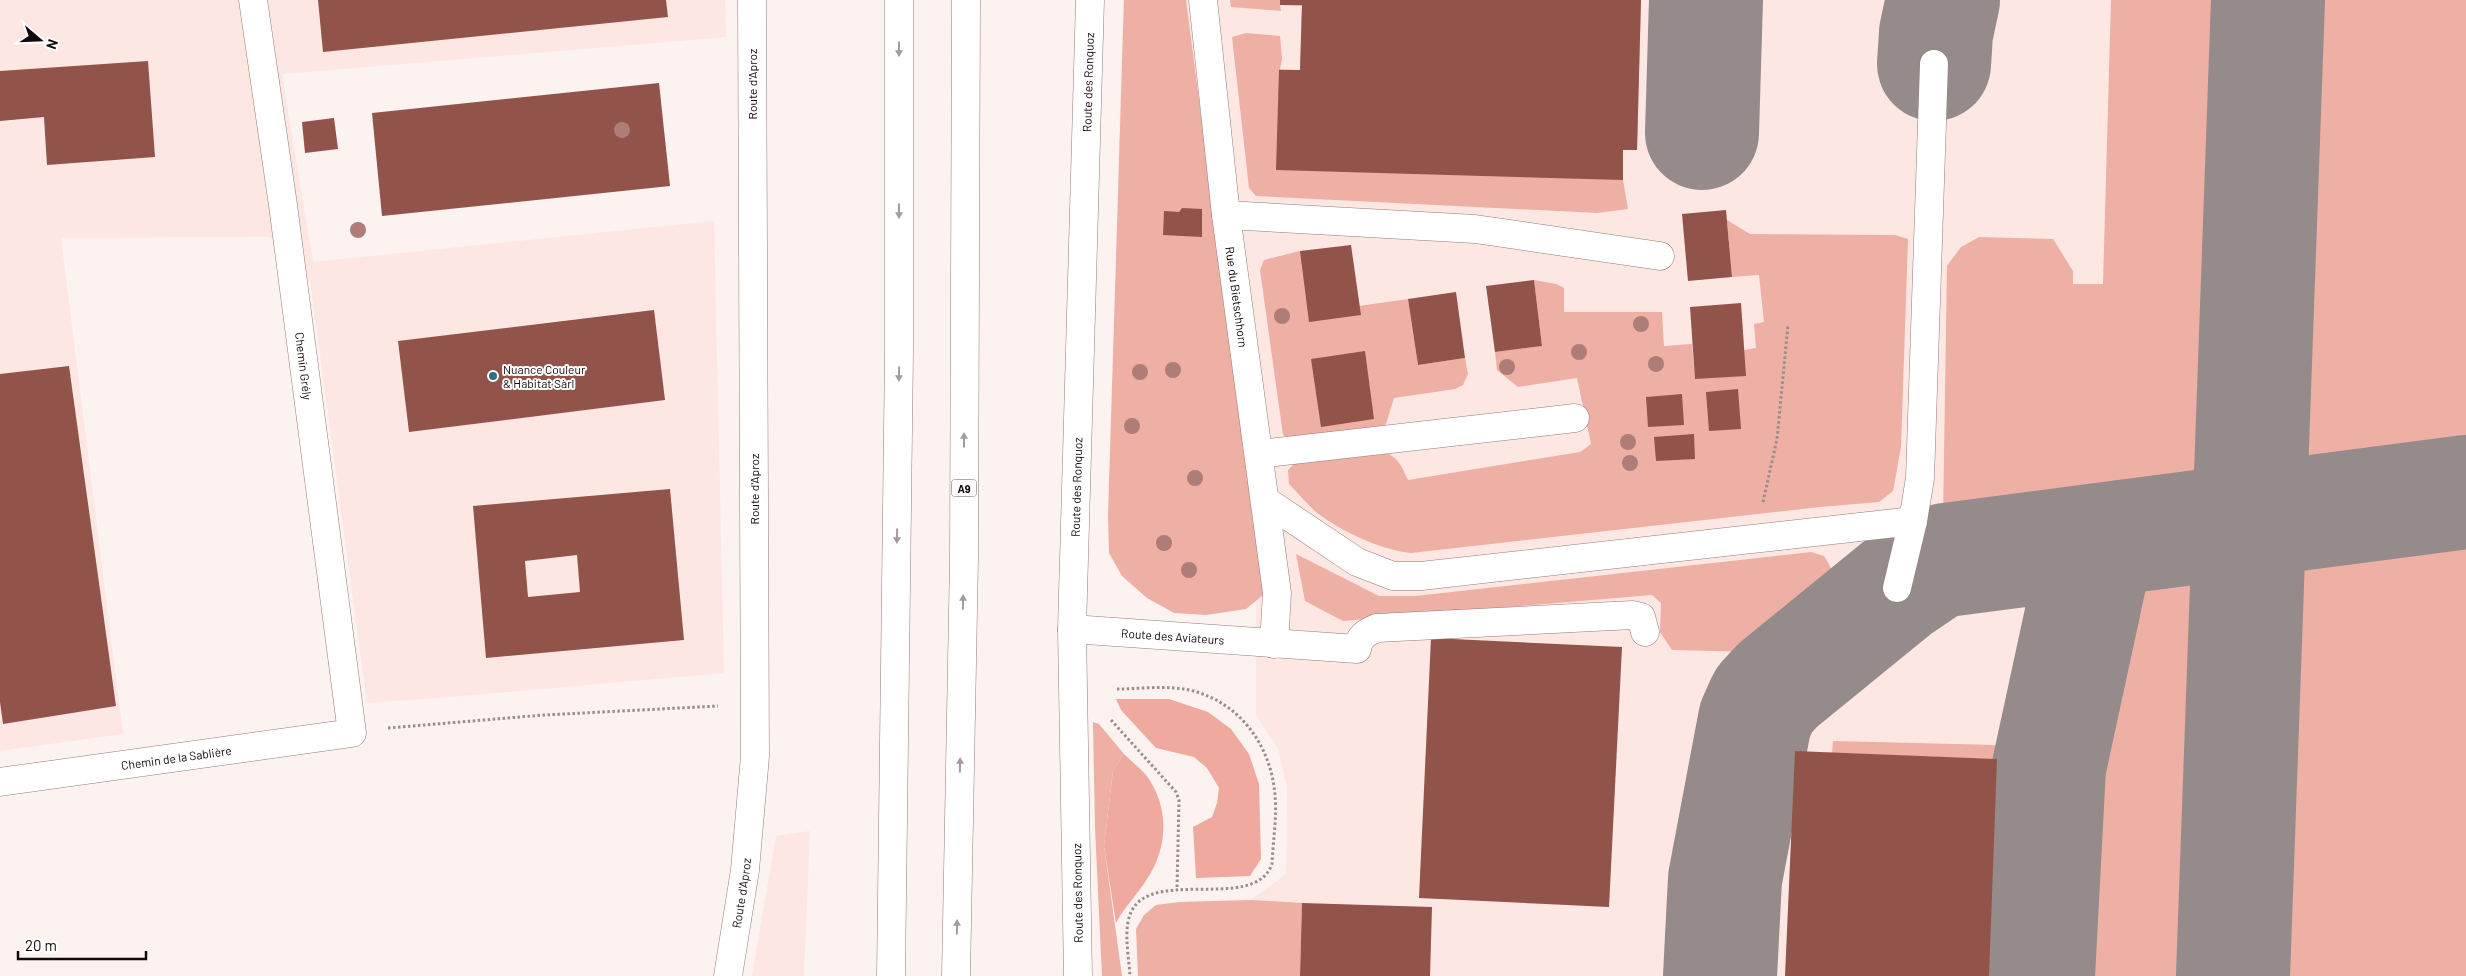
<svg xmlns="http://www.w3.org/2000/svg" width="2466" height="976" viewBox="0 0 2466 976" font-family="Barlow,sans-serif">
<rect width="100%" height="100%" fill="#fcf2f0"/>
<g fill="#fce7e3">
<polygon points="0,0 725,0 726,37 282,74 313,262 714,221 724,673 439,698 367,703 310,281 270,237 61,238 123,734 0,751"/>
<polygon points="1123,0 2466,0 2466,976 1176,976 1179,902 1251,900 1286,874 1287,788 1278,748 1256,715 1256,602 1215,604 1118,180"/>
<polygon points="810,831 804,976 752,976 776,836"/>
</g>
<g fill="#eeafa5">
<polygon points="1124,0 1186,0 1263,595 1246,609 1206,615 1174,613 1147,598 1122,576 1109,553 1108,516"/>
<polygon points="1230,0 1641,0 1637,150 1623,150 1623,180 1628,209 1597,213 1256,196 1249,188 1232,37 1246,33 1280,36 1282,59 1280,69 1300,70 1302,6 1280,5 1281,11 1231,7"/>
<polygon points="2111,0 2241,0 2218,500 2204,508 1943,542 1929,542 1931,534 1943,520 1947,266 1961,247 1979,237 2053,239 2073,271 2073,284 2103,284"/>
<polygon points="2298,0 2466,0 2466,477 2303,499 2284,489"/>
<path d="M1727 220 1750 234 1895 235 1908 239 1901 447 1893 491 1879 502 1820 507 1411 553C1381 550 1340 531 1316 512 1307 504 1298 493 1289 484L1288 470 1295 463 1383 452C1398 456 1402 467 1408 480L1580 452 1591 444 1577 378 1518 387 1497 370 1495 352 1542 346 1534 280 1556 284 1564 288V312H1662L1664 346 1692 344 1695 379 1744 350 1756 348 1754 324 1764 322 1759 275 1732 277Z"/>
<polygon points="1300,251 1359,306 1408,299 1418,365 1465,358 1468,374 1463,385 1455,389 1394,398 1386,424 1380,432 1296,441 1283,435 1260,270 1264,260"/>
<polygon points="2466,512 2466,976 2265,976 2280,535"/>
<polygon points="2206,548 2214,551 2218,556 2202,976 2067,976 2075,774 2073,741 2104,587 2111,571 2123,556"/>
<path d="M1811 552 1824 556C1836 575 1836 581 1833 603L1794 638 1755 652 1672 650 1660 632 1661 603 1652 595 1343 621 1305 601 1296 554 1379 596H1415Z"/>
<polygon points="1093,722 1099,724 1124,754 1113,770 1104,846 1122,976 1102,976 1095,828"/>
<polygon points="1833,741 1995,745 1997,759 1832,753"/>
<polygon points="1251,900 1302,903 1300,976 1138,976 1136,929 1144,915 1156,905 1179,902"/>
</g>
<g fill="#f0a99e">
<polygon points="1116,699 1169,699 1208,712 1231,729 1249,754 1259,784 1261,859 1250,876 1196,878 1193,827 1212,817 1217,803 1219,788 1207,768 1194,757 1156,748 1121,710"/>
<path d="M1124 754C1131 761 1140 768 1146 775 1170 807 1168 848 1147 879 1138 894 1124 907 1116 923L1104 846 1113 770Z"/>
</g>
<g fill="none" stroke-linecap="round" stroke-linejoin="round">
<g stroke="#948b8a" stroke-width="114">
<polyline points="1934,64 1936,33 1943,0"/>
<polyline points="1702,133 1706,0"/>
<polyline points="1720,976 1725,879 1755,720 1764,700 1778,685 1897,588 1931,565 1946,560 2466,492"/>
<polyline points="2038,976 2049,767 2094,559 2106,546 2124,538"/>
<polyline points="2233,976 2268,0"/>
</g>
</g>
<g fill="#92534a" fill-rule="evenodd">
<polygon points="318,0 666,0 668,17 323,52"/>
<polygon points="1280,0 1641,0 1637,150 1623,150 1623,180 1276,170 1279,70 1300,70 1302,5 1280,5"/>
<polygon points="148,61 155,157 47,165 44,117 0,121 0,71"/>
<polygon points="659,83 670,186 382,216 372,113"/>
<polygon points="334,118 338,149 305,153 302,122"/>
<polygon points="1182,208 1202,209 1202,237 1163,235 1164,211 1179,212"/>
<polygon points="1726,210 1732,277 1688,281 1682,214"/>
<polygon points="1351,245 1361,315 1309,322 1300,251"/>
<polygon points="1534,280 1542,346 1495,352 1486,286"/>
<polygon points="1456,292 1465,358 1418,365 1408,299"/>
<polygon points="1741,303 1746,376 1695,379 1690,307"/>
<polygon points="654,310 665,400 409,432 398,341"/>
<polygon points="1365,351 1374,419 1321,427 1311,359"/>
<polygon points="69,366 116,706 3,724 0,702 0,374"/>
<polygon points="1738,389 1741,429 1709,431 1706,392"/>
<polygon points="1682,394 1684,425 1648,427 1646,397"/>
<polygon points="1694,434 1695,459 1656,461 1654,437"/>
<path d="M670 489 684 640 486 658 473 506ZM577 555 580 592 528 597 525 561Z"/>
<polygon points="1431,638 1622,647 1609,907 1419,898"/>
<polygon points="1795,751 1997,759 1989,976 1785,976"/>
<polygon points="1302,903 1432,907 1430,976 1300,976"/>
</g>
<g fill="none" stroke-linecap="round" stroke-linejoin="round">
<g stroke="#947c78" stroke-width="29">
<g id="minor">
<path id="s1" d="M1203 0 1226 215 1277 593 1274 644"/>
<polyline points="1226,215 1475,229 1660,256"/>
<polyline points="1259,454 1575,418"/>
<polyline points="1266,501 1357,562 1393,576 1421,576 1913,521"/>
<polyline points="1897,588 1913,521 1920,478 1934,64"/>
<path id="s2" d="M1072 629 1357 649C1359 637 1365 633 1377 628L1633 615 1641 617 1645 632"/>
<path id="s3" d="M0 782 352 733 283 205 253 0"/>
<path id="s4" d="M728 976 745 870 755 756 752 0"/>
<path id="s5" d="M1078 976 1072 629 1090 0"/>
</g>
</g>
<g stroke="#947c78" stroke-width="29">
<g id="highway">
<polyline points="891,976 899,352 899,0"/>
<polyline points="956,976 964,559 966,0"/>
</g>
</g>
<g stroke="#988e8d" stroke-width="3" stroke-dasharray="2.5 2.5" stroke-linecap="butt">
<polyline points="1763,502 1777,439 1788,325"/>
<path d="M1117 689C1140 689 1166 685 1189 690 1239 701 1271 745 1275 795 1277 817 1273 841 1272 864 1254 916 1139 860 1128 922 1125 939 1129 959 1130 976"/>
<polyline points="1111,720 1176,792 1179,800 1177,889"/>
<polyline points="388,728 544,715 718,706"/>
</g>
<use href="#minor" stroke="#fff" stroke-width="28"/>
<use href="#highway" stroke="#fff" stroke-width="28"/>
</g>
<g fill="#ae7d78">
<circle cx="622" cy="130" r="8"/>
<circle cx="358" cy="230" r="8"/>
<circle cx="1282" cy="316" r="8"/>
<circle cx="1641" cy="324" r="8"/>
<circle cx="1579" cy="352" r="8"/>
<circle cx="1656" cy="364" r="8"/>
<circle cx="1507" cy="367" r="8"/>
<circle cx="1173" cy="370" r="8"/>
<circle cx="1140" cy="372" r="8"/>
<circle cx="1132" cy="426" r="8"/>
<circle cx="1628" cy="442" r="8"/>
<circle cx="1630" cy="463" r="8"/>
<circle cx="1195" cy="478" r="8"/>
<circle cx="1164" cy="543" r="8"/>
<circle cx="1189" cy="570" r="8"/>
</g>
<defs><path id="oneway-solid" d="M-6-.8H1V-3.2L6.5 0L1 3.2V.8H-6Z" transform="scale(1.25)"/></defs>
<g fill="#a09d9c">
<use href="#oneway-solid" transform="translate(899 49) rotate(90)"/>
<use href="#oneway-solid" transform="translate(899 211) rotate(90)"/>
<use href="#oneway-solid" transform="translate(899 374) rotate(91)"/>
<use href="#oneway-solid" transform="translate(964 440) rotate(-90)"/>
<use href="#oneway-solid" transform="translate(897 536) rotate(91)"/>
<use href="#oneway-solid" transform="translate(963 602) rotate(-89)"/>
<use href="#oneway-solid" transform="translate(960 765) rotate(-89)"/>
<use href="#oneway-solid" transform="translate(957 927) rotate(-89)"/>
</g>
<circle fill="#2b727d" stroke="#fff" stroke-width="2" cx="493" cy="376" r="5"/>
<g text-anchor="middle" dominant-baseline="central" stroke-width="4" stroke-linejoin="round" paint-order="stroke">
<rect fill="#fff" stroke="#595352" stroke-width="1" x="951.5" y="479.5" width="25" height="17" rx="4"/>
<g font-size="11" font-weight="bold" fill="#120908">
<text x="964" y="488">A9</text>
</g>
<g font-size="12" fill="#120908" stroke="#fff">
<text stroke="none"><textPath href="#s5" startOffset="894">Route des Ronquoz</textPath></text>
<text transform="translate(752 84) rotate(-90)">Route d'Aproz</text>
<text stroke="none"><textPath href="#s1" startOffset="299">Rue du Bietschhorn</textPath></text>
<text transform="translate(304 366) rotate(83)">Chemin Grély</text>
<text stroke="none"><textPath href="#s5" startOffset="489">Route des Ronquoz</textPath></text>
<text transform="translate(754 489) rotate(-90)">Route d'Aproz</text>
<text stroke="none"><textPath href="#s2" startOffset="101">Route des Aviateurs</textPath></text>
<text stroke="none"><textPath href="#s3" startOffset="178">Chemin de la Sablière</textPath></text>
<text stroke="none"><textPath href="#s4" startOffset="84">Route d'Aproz</textPath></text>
<text transform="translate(1077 893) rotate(-91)">Route des Ronquoz</text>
</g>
<g font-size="12" fill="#120908" stroke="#fff" text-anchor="start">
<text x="503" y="369">Nuance Couleur<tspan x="503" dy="14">&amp; Habitat Sàrl</tspan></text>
</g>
</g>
<g transform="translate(40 40) rotate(109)" stroke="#ffffff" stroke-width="4" paint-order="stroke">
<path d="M0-4L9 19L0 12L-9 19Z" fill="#120908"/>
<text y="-8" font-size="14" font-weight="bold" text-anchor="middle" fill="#120908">N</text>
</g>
<path d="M18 951v8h128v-8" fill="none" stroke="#120908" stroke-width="2.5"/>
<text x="25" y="951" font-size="15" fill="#120908" stroke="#ffffff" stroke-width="4" paint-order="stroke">20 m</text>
</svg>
